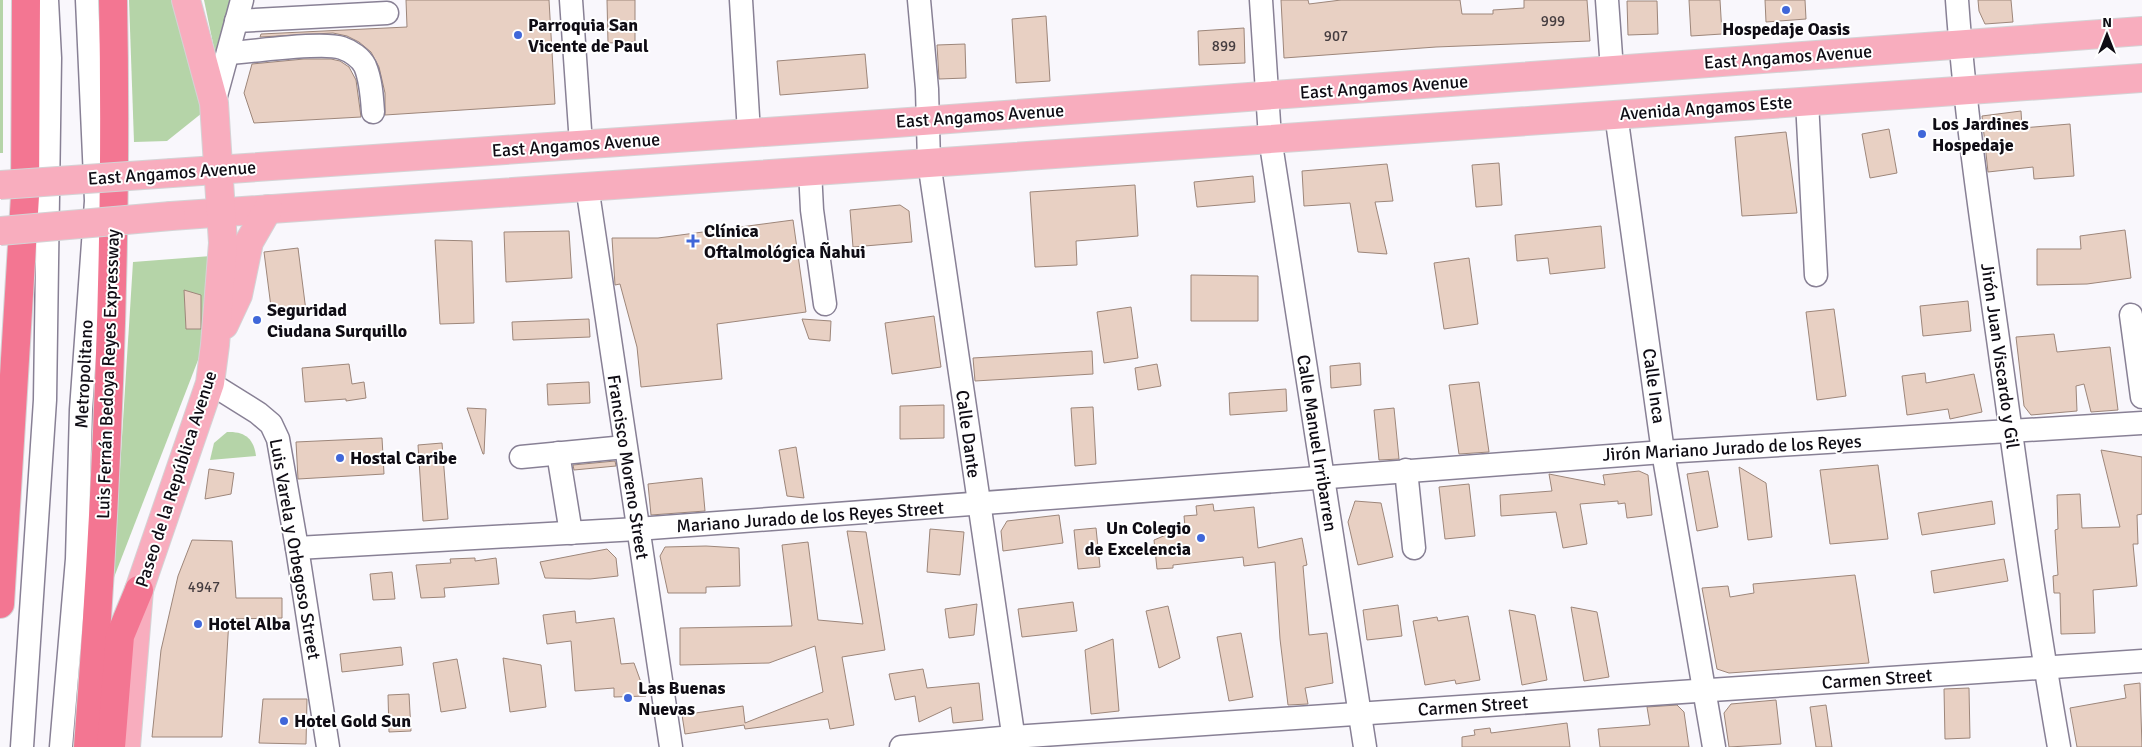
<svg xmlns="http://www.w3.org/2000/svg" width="2142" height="747" viewBox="0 0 2142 747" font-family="Signika,sans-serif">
<rect width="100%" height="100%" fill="#f9f7fc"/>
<g fill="#b5d4a8">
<rect x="0" y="0" width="3" height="153"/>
<polygon points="129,0 172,0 181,25 202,113 167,141 134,142"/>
<polygon points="204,0 230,0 215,53"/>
<polygon points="211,256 207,312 200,355 113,580 133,262"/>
<path d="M227 432C245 431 254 439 256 456L210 460 214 443Z"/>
</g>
<g fill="#e8d0c3" stroke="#9d867a">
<polygon points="406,0 549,0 555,104 385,115 385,93 379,67 371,52 359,42 347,36 333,33 260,37 261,34 407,27"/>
<polygon points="607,0 635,0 635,42 608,43"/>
<polygon points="1281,0 1308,0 1309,4 1341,0 1460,0 1462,14 1493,14 1493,10 1524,8 1524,0 1587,0 1590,41 1436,47 1284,58"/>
<polygon points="1689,0 1720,0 1722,34 1691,36"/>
<polygon points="1765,0 1805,0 1806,19 1766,22"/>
<polygon points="1978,0 2011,0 2013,22 1985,24 1979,11"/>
<polygon points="1627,1 1657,1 1658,34 1628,35"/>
<polygon points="1046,16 1050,81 1016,83 1012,19"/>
<polygon points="1244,28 1245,63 1199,65 1198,31"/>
<polygon points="965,44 966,78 939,79 937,45"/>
<polygon points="865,54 868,88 780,95 777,61"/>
<polygon points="304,59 331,59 340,61 349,67 356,80 361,117 254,123 244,93 252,64"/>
<polygon points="2021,111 2022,128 2070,124 2074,176 2034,179 2033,167 1988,172 1982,116"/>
<polygon points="1889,129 1897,173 1870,178 1862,134"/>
<polygon points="1786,132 1797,213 1742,216 1735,137"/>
<polygon points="1499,163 1502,205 1476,207 1472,165"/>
<polygon points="1387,164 1393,201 1375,202 1387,254 1358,252 1350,203 1304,206 1302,171"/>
<polygon points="1253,176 1255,202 1197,207 1194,182"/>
<polygon points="1135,185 1138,236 1076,241 1077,265 1035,267 1030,192"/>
<polygon points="900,205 909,211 912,242 853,247 850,210"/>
<polygon points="793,220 806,312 717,324 722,379 641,387 637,347 620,284 615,285 612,238 658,238"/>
<polygon points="1601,226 1605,268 1550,274 1548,258 1517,261 1515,235"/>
<polygon points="2125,230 2131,278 2087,284 2037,285 2037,249 2081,249 2080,236"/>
<polygon points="569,231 572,278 506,282 504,232"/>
<polygon points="435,240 472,241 474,323 440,324"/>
<polygon points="298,248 306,311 272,315 264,252"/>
<polygon points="1469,258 1478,324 1444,329 1434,263"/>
<polygon points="1191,275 1258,276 1258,321 1191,321"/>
<polygon points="184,290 201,295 201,329 186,329"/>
<polygon points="1968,301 1971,331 1923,336 1920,306"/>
<polygon points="1131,307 1138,358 1104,363 1097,312"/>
<polygon points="1834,309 1846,396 1817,400 1806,312"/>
<polygon points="934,316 941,367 892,374 885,323"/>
<polygon points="589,319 590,337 513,340 512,322"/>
<polygon points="802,319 831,321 830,341 809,339"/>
<polygon points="2054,334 2057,352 2110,347 2118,410 2091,412 2084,384 2076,386 2077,411 2031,415 2024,406 2016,337"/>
<polygon points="1092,351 1093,374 975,381 973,358"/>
<polygon points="1360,363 1361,385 1331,388 1330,366"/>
<polygon points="349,364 352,384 364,382 366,398 346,401 346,399 305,402 302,368"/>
<polygon points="1157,364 1161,386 1138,390 1135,368"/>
<polygon points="1925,373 1926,383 1974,374 1982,412 1950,419 1948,409 1907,415 1902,376"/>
<polygon points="589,382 590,403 548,405 547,384"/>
<polygon points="1479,382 1489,452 1459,454 1449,385"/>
<polygon points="1286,389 1287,411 1230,415 1229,393"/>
<polygon points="944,405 944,438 900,439 900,406"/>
<polygon points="1093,407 1096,464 1075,466 1071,408"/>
<polygon points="467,408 486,409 484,454 483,454"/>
<polygon points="1394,408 1399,459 1379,460 1374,410"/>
<polygon points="382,438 384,474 298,479 296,442"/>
<polygon points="442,443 448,519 423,521 418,445"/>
<polygon points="796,447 804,498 787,496 779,450"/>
<polygon points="2101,450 2142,457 2142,514 2137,515 2138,544 2133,544 2137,586 2093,590 2095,633 2061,634 2060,593 2054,593 2053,576 2058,575 2055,530 2058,529 2057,495 2080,494 2082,528 2120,527"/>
<polygon points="615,461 616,466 574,470 573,465"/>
<polygon points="1878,465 1888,539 1830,544 1820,470"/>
<polygon points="1739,467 1766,483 1772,537 1748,540"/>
<polygon points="209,469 234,473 231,494 205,499"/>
<polygon points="1639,471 1648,475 1652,515 1627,518 1625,503 1618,504 1618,501 1580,504 1587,544 1563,548 1556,512 1501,516 1500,495 1552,491 1549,474 1605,485 1603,475"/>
<polygon points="1708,471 1718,527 1697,531 1687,474"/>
<polygon points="702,478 705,511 651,515 648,484"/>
<polygon points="1469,484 1475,536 1445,539 1439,487"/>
<polygon points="1355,501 1381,503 1393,557 1358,565 1348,522"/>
<polygon points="1992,501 1995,524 1922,535 1918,513"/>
<polygon points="1213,504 1214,511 1254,507 1258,548 1302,538 1307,565 1303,566 1309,635 1327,633 1333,683 1305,688 1308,704 1288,705 1280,639 1275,562 1244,566 1243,557 1173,565 1173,568 1157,569 1154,540 1185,527 1184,516 1197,515 1196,506"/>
<polygon points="1059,515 1063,543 1003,551 1001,531 1007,521"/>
<polygon points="1096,528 1100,567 1078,569 1074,530"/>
<polygon points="930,529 964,532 960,575 927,572"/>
<polygon points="847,531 866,532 885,650 842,657 854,725 830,729 828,719 745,729 744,725 685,734 682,715 743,706 745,723 823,692 815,646 769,663 680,665 680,628 792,626 782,545 808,542 818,620 863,624"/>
<polygon points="192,540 232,541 236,598 282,598 282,618 229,619 222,737 152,737 161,650 178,576"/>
<polygon points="706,546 739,548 740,586 706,587 706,593 668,593 660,556 665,547"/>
<polygon points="607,549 616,558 618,576 590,579 545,578 540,562"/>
<polygon points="475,558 475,561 496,558 499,584 444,588 445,597 421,598 416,565 451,563 450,559"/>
<polygon points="2004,559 2008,581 1934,593 1931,571"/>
<polygon points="392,572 395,599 373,600 370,574"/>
<polygon points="1855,575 1869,663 1729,673 1717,669 1702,588 1728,586 1730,597 1754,593 1753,584"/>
<polygon points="1073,602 1077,631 1022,637 1018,609"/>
<polygon points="977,604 974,635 949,638 945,609"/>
<polygon points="1398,605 1402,636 1367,640 1363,610"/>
<polygon points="1168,606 1180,658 1159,668 1146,611"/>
<polygon points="1571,607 1597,612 1609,677 1584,681"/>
<polygon points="1509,610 1535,615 1547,680 1522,685"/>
<polygon points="575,611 576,623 614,618 621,664 634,663 646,696 614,697 614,688 575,691 571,641 547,644 543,615"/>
<polygon points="1468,616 1480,680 1456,684 1455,680 1425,685 1413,621 1437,617 1438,621"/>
<polygon points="1241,633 1253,697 1229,701 1217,637"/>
<polygon points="1113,639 1119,711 1091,714 1085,650"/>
<polygon points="401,647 403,665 342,672 340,654"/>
<polygon points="503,658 541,665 546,707 510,712"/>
<polygon points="457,659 466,708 441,712 433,663"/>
<polygon points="923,669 927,688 979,683 983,720 953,723 951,707 919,722 915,696 895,700 889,674"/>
<polygon points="2140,683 2142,747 2077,747 2070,708 2126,698 2124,685"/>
<polygon points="1969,688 1970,738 1945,739 1944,689"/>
<polygon points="409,694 411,731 389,732 388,695"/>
<polygon points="263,699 307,699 306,744 259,743"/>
<polygon points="1776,700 1781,744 1729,747 1724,713 1731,704"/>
<polygon points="1677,705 1684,712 1689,747 1600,747 1598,729 1650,725 1647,707"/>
<polygon points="1826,705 1832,747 1816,747 1810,707"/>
<polygon points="1567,723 1570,747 1462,747 1462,737 1475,735 1474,730 1490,728 1491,733"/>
</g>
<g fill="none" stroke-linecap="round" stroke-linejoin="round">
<g stroke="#888095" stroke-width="25">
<g id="minor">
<polyline points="571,0 581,144"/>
<polyline points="741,0 749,133"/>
<polyline points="919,0 927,89 929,162 1015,747"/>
<polyline points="1261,0 1270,138 1365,747"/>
<polyline points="1607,0 1612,70"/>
<path d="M1957 0C1965 114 1982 226 1998 339 2017 475 2035 611 2059 747"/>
<polyline points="236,21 387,13"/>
<path d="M228 53C253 52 321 41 342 48 351 51 361 58 365 66 371 80 372 97 373 112"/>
<polyline points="1807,101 1816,275"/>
<polyline points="214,103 242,0"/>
<polyline points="1616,114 1663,452 1714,747"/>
<polyline points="810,170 812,210 825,304"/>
<polyline points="587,186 671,747"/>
<polyline points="2131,315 2142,397"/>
<polyline points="210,383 258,413 271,424 278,439 297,548 328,747"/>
<polyline points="558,453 571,533"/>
<polyline points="521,457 625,447"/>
<polyline points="1406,470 1414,548"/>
<polyline points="297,548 637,529 1663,452 2142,423"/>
<polyline points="22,747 45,400 50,58 47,0"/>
<polyline points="61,747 77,559 81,410 96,201 87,0"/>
<polyline points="901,747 1013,737 2142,661"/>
</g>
</g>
<g stroke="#d4d3d5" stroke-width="30">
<g id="major">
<polyline points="172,173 895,123 2142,31"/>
<polyline points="171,216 2142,78"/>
<polyline points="224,325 238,295 249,242 268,209"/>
<polyline points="126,747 139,590 210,383 215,345 223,243 214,103 186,0"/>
</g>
</g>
<g stroke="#d4d3d5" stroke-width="30">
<g id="highway">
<polyline points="0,604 25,196 26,0"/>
<path d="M88 747C107 498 118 249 113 0"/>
<polyline points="111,747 120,636 139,590"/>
</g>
</g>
<use href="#minor" stroke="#fff" stroke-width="22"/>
<use href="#major" stroke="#f8adbe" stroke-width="28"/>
<use href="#highway" stroke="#f37692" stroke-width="28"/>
<g stroke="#d4d3d5" stroke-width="30" stroke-linecap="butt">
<g id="major-bridge">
<polyline points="0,185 172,173"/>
<polyline points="0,231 171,216"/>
</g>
</g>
<use href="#major-bridge" stroke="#f8adbe" stroke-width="28"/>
</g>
<g fill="#4067d9" stroke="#fff" stroke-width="2">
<circle cx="1786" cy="10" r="5"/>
<circle cx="518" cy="35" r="5"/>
<circle cx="1922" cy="134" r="5"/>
<path d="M690.5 233.5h5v5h5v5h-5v5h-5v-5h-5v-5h5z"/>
<circle cx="257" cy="320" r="5"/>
<circle cx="340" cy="458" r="5"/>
<circle cx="1201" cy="538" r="5"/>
<circle cx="198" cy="624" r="5"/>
<circle cx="628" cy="698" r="5"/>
<circle cx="284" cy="721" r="5"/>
</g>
<g text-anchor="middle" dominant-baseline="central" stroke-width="4" stroke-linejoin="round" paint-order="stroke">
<g font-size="15" fill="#453d40">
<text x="1553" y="21">999</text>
<text x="1336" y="36">907</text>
<text x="1224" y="46">899</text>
<text x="204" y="587">4947</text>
</g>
<g font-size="18" font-weight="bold" fill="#0f0c14" stroke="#fff" text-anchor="start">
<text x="528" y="25">Parroquia San<tspan x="528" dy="21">Vicente de Paul</tspan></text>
<text x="1786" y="29" text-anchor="middle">Hospedaje Oasis</text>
<text x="1932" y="124">Los Jardines<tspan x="1932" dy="21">Hospedaje</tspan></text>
<text x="704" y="231">Clínica<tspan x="704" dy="21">Oftalmológica Ñahui</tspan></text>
<text x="267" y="310">Seguridad<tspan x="267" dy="21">Ciudana Surquillo</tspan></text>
<text x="350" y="458">Hostal Caribe</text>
<text x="1191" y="528" text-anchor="end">Un Colegio<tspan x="1191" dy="21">de Excelencia</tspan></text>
<text x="208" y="624">Hotel Alba</text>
<text x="638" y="688">Las Buenas<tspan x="638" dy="21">Nuevas</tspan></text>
<text x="294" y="721">Hotel Gold Sun</text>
</g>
<g font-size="18" fill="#0f0c14" stroke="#fff">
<text transform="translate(1788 57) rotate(-4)">East Angamos Avenue</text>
<text transform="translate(1384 87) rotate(-4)">East Angamos Avenue</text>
<text transform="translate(1706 108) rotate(-4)">Avenida Angamos Este</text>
<text transform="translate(980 116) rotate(-4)">East Angamos Avenue</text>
<text transform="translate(576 145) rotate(-4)">East Angamos Avenue</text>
<text transform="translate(172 173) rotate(-4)">East Angamos Avenue</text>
<text transform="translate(2000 356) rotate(82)">Jirón Juan Viscardo y Gil</text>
<text transform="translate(84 374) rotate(-87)">Metropolitano</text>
<text transform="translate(108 374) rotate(-88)">Luis Fernán Bedoya Reyes Expressway</text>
<text transform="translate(1654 386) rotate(82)">Calle Inca</text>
<text transform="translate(968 434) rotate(82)">Calle Dante</text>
<text transform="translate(1317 443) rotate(81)">Calle Manuel Irribarren</text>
<text transform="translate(1732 448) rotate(-3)">Jirón Mariano Jurado de los Reyes</text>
<text transform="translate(628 467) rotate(81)">Francisco Moreno Street</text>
<text transform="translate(176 479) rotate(-72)">Paseo de la República Avenue</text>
<text transform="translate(810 517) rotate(-4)">Mariano Jurado de los Reyes Street</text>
<text transform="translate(295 549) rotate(80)">Luis Varela y Orbegoso Street</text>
<text transform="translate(1877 679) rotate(-4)">Carmen Street</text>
<text transform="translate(1473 706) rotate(-4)">Carmen Street</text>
</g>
</g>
<g transform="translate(2107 35)" stroke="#ffffff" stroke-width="4" paint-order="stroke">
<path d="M0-4L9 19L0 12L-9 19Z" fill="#0f0c14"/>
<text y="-8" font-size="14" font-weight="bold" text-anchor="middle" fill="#0f0c14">N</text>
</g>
</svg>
